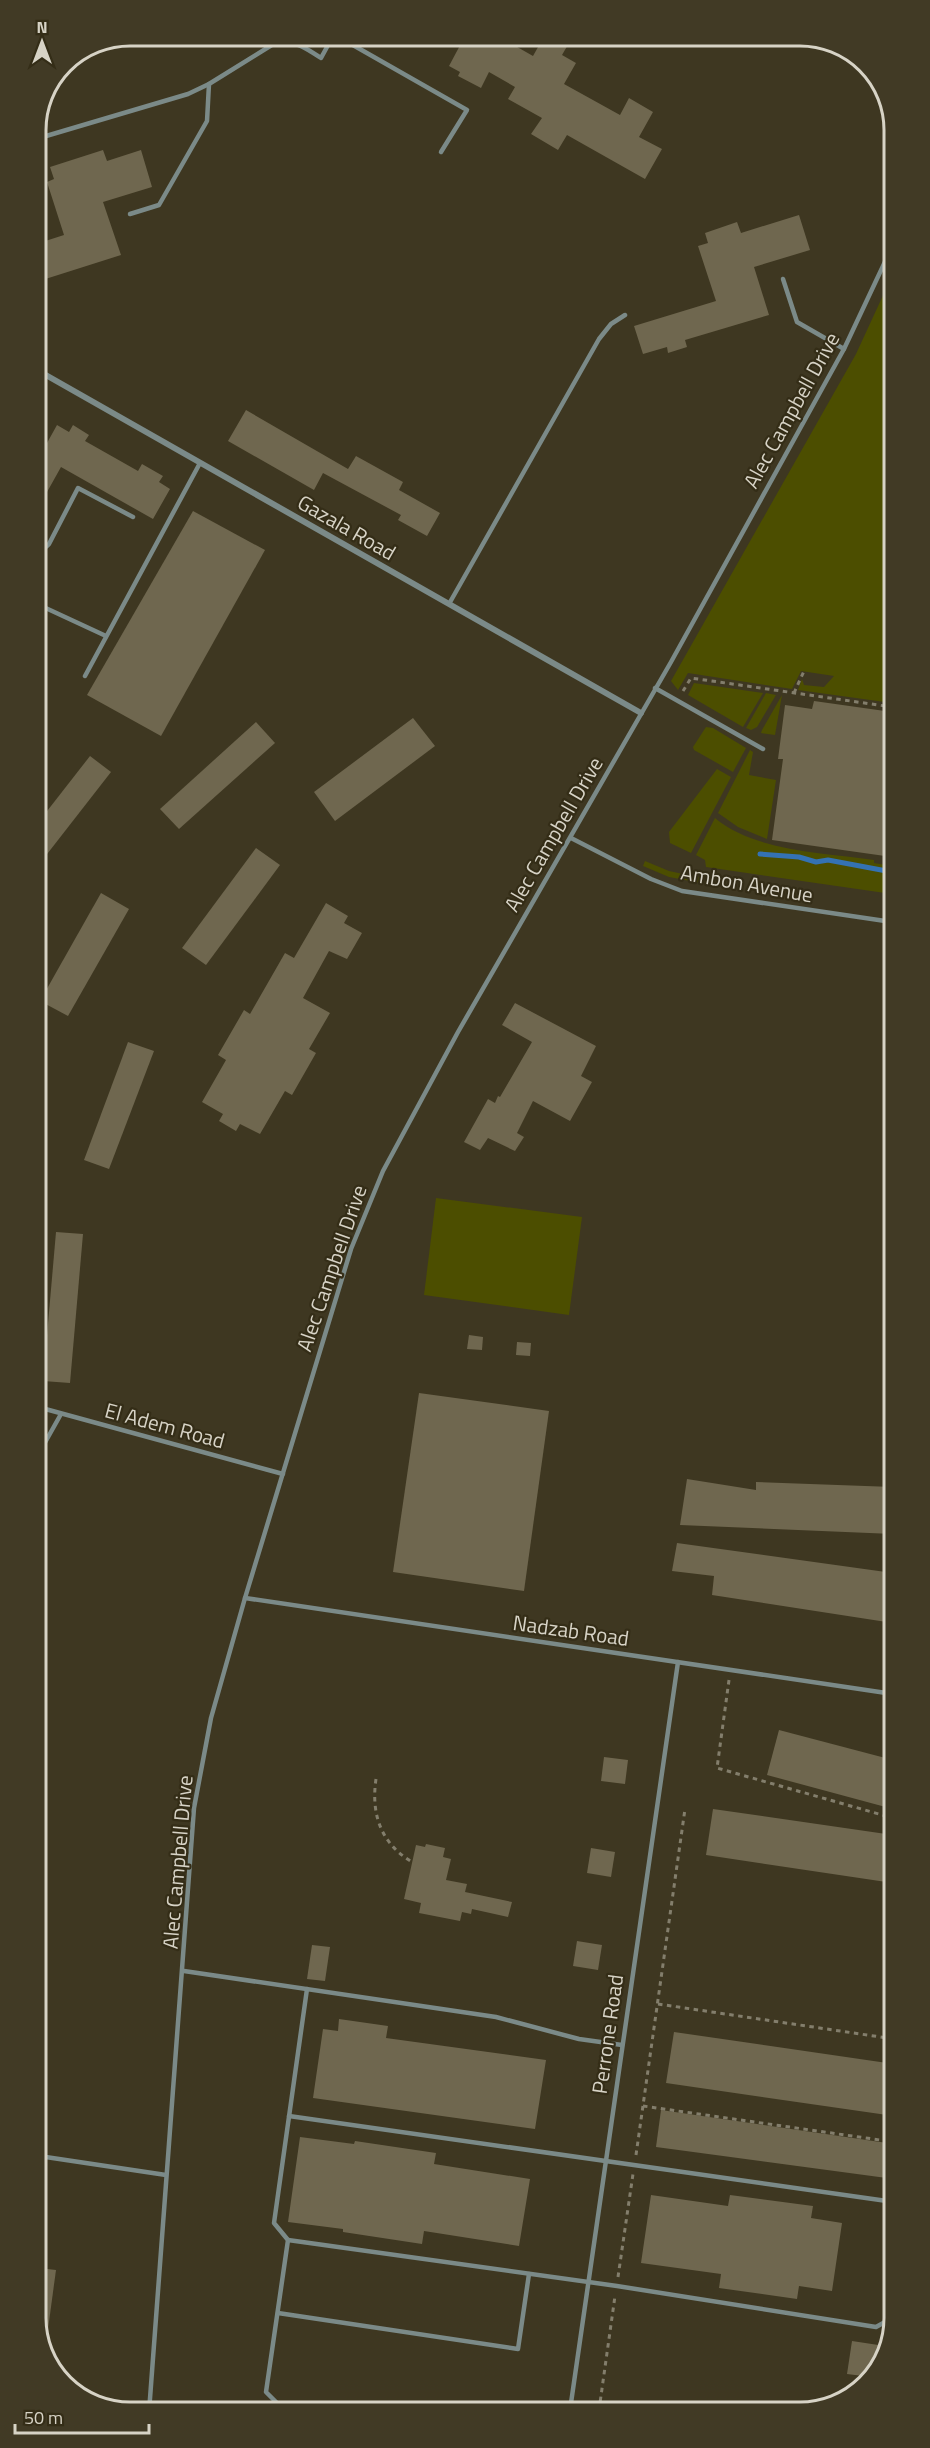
<svg xmlns="http://www.w3.org/2000/svg" width="930" height="2448" viewBox="0 0 930 2448" font-family="'Titillium Web',sans-serif">
<rect width="100%" height="100%" fill="#3e3721"/>
<g fill="#4c4e00">
<polygon points="891,278 892,703 798,690 802,679 804,685 824,687 834,676 801,671 792,689 688,673 678,690 671,681 856,354"/>
<polygon points="694,683 763,693 743,727 688,695"/>
<polygon points="766,693 776,695 757,727 751,730 746,728"/>
<polygon points="782,695 775,735 761,733 762,730"/>
<polygon points="706,727 713,728 746,748 733,772 694,750 693,747"/>
<polygon points="750,750 753,752 749,775 776,780 767,839 738,827 718,813"/>
<polygon points="717,769 731,777 691,853 670,843 669,832"/>
<path d="M715 818C756 852 823 852 874 860V863L892 866V894L706 867 705 860 696 855Z"/>
<polygon points="645,861 669,871 702,878 701,883 669,877 643,866"/>
<polygon points="436,1198 582,1217 569,1315 424,1295"/>
</g>
<g fill="none" stroke-linecap="round" stroke-linejoin="round">
<polyline stroke="#3472b3" stroke-width="5" points="760,854 799,857 816,862 828,860 892,872"/>
</g>
<g fill="#6f674f">
<polygon points="465,36 498,36 533,56 542,40 547,43 551,36 573,36 562,55 576,63 564,84 620,115 629,98 653,112 639,137 662,149 645,179 567,135 558,150 531,134 542,118 508,99 515,87 489,72 481,88 458,76 460,72 449,66"/>
<polygon points="103,150 107,161 141,150 152,187 103,202 121,255 36,282 36,244 64,235 47,182 54,179 50,167"/>
<polygon points="799,215 810,250 754,267 769,315 685,340 687,347 668,353 667,347 643,354 634,326 716,301 698,246 708,243 705,233 737,222 741,233"/>
<polygon points="246,410 348,469 356,456 403,482 399,490 440,513 427,536 398,520 401,515 323,473 314,490 228,441"/>
<polygon points="57,425 69,432 73,425 89,435 85,441 138,471 142,464 163,476 159,482 170,489 153,519 61,467 37,510 37,461"/>
<polygon points="193,511 265,550 161,736 87,695"/>
<polygon points="814,701 892,712 892,857 772,840 783,759 778,759 785,705 812,709"/>
<polygon points="413,718 435,746 335,821 314,792"/>
<polygon points="256,722 275,743 179,829 160,809"/>
<polygon points="90,756 111,772 37,867 37,824"/>
<polygon points="256,848 280,865 206,965 182,948"/>
<polygon points="101,893 129,909 68,1016 40,1001"/>
<polygon points="326,903 348,916 344,923 362,933 347,959 329,951 303,998 330,1013 309,1049 316,1053 292,1095 285,1091 260,1134 240,1124 236,1131 219,1121 223,1114 202,1102 226,1060 218,1055 244,1010 250,1014 285,953 294,958"/>
<polygon points="515,1003 596,1046 581,1076 592,1082 570,1121 533,1101 517,1133 524,1137 515,1151 488,1138 480,1150 464,1142 488,1099 495,1103 498,1096 500,1097 532,1042 502,1025"/>
<polygon points="128,1042 154,1051 109,1169 84,1160"/>
<polygon points="56,1232 83,1234 70,1383 43,1381"/>
<polygon points="469,1335 483,1337 482,1350 467,1349"/>
<polygon points="517,1342 531,1343 530,1356 516,1355"/>
<polygon points="419,1393 549,1411 524,1591 393,1572"/>
<polygon points="687,1479 756,1490 756,1482 893,1487 893,1534 680,1525"/>
<polygon points="677,1543 893,1573 893,1623 712,1595 714,1576 672,1571"/>
<polygon points="779,1730 893,1760 893,1809 767,1775"/>
<polygon points="604,1757 628,1760 625,1784 601,1781"/>
<polygon points="713,1809 893,1835 893,1883 706,1855"/>
<polygon points="426,1844 445,1848 443,1857 451,1859 446,1880 467,1884 465,1892 512,1902 508,1917 472,1909 471,1914 462,1912 460,1921 419,1913 421,1903 404,1899 416,1845 425,1847"/>
<polygon points="591,1848 615,1852 611,1877 587,1873"/>
<polygon points="577,1941 602,1945 598,1970 573,1966"/>
<polygon points="312,1945 330,1947 325,1981 307,1979"/>
<polygon points="339,2019 388,2026 386,2038 546,2060 535,2129 313,2098 323,2029 338,2031"/>
<polygon points="674,2032 894,2064 894,2116 666,2083"/>
<polygon points="661,2110 894,2144 894,2179 656,2147"/>
<polygon points="300,2137 354,2144 355,2141 436,2153 434,2164 530,2179 519,2246 424,2231 422,2244 343,2232 343,2229 288,2222"/>
<polygon points="651,2195 728,2206 730,2195 813,2206 811,2218 842,2223 832,2291 799,2286 797,2299 719,2288 721,2274 641,2263"/>
<polygon points="39,2268 56,2270 48,2329 39,2328"/>
<polygon points="852,2341 885,2346 875,2375 871,2377 847,2374"/>
</g>
<g fill="none" stroke-linecap="round" stroke-linejoin="round">
<g stroke="#837e6c" stroke-width="3" stroke-dasharray="4.5 4.5" stroke-linecap="butt">
<polyline points="683,691 691,678 892,707"/>
<polyline points="794,693 804,671"/>
<polyline points="729,1680 717,1768 893,1818"/>
<path d="M376 1779C371 1813 380 1843 412 1862"/>
<polyline points="658,2004 894,2039"/>
<polyline points="643,2106 894,2142"/>
<polyline points="636,2155 685,1809"/>
<polyline points="618,2277 633,2174"/>
<polyline points="599,2410 615,2296"/>
</g>
<g stroke="#7b8a88" stroke-width="4.5">
<polyline points="337,36 467,110 441,152"/>
<path d="M36 139 188 94 209 84 275 43C293 39 306 48 321 58L333 36"/>
<polyline points="130,214 159,205 207,121 209,84"/>
<polyline points="783,279 797,322 844,349"/>
<polyline points="37,555 49,544 78,488 133,517"/>
<polyline points="37,604 106,636"/>
<polyline points="449,604 599,339 611,324 625,315"/>
<polyline points="85,676 200,463"/>
<polyline points="655,688 763,749"/>
<polyline points="571,838 651,879 682,891 892,922"/>
<polyline points="38,1407 283,1474"/>
<polyline points="38,1455 61,1414"/>
<polyline points="245,1598 893,1694"/>
<polyline points="184,1971 496,2017 579,2039 622,2045"/>
<polyline points="307,1989 274,2223 288,2240 266,2392 277,2403 331,2411"/>
<polyline points="289,2116 894,2202"/>
<polyline points="39,2156 166,2175"/>
<polyline points="288,2240 617,2286 876,2327 894,2317"/>
<polyline points="278,2313 518,2349 529,2274"/>
<polyline points="570,2410 678,1662"/>
<polyline points="149,2412 194,1808 211,1718 245,1598 351,1249 383,1171 458,1032 671,662 844,349 891,249"/>
</g>
<polyline stroke="#7b8a88" stroke-width="6" points="37,370 641,713"/>
</g>
<g text-anchor="middle" dominant-baseline="central" stroke-width="4.5" stroke-linejoin="round" paint-order="stroke">
<g font-size="21" fill="#d7d3c6" stroke="#342d17">
<text transform="translate(791 410) rotate(-61)">Alec Campbell Drive</text>
<text transform="translate(347 527) rotate(30)">Gazala Road</text>
<text transform="translate(553 834) rotate(-60)">Alec Campbell Drive</text>
<text transform="translate(747 883) rotate(10)">Ambon Avenue</text>
<text transform="translate(331 1268) rotate(-71)">Alec Campbell Drive</text>
<text transform="translate(165 1425) rotate(15)">El Adem Road</text>
<text transform="translate(571 1630) rotate(8)">Nadzab Road</text>
<text transform="translate(177 1862) rotate(-85)">Alec Campbell Drive</text>
<text transform="translate(607 2034) rotate(-82)">Perrone Road</text>
</g>
</g>
<path d="M0 0H930V2448H0ZM130 46H800A84 84 0 0 1 884 130V2318A84 84 0 0 1 800 2402H130A84 84 0 0 1 46 2318V130A84 84 0 0 1 130 46Z" fill="#413a25" fill-rule="evenodd"/>
<path fill="none" stroke="#d7d3c6" stroke-width="3" d="M130 46H800A84 84 0 0 1 884 130V2318A84 84 0 0 1 800 2402H130A84 84 0 0 1 46 2318V130A84 84 0 0 1 130 46Z"/>
<g transform="translate(42 42)" stroke="#342d17" stroke-width="4.5" paint-order="stroke">
<path d="M0-4.5L10 22L0 15L-10 22Z" fill="#d7d3c6"/>
<text y="-9" font-size="16" font-weight="bold" text-anchor="middle" fill="#d7d3c6">N</text>
</g>
<path d="M15 2424v9h134v-9" fill="none" stroke="#d7d3c6" stroke-width="3"/>
<text x="24" y="2424" font-size="18" fill="#d7d3c6" stroke="#342d17" stroke-width="4.5" paint-order="stroke">50 m</text>
</svg>
